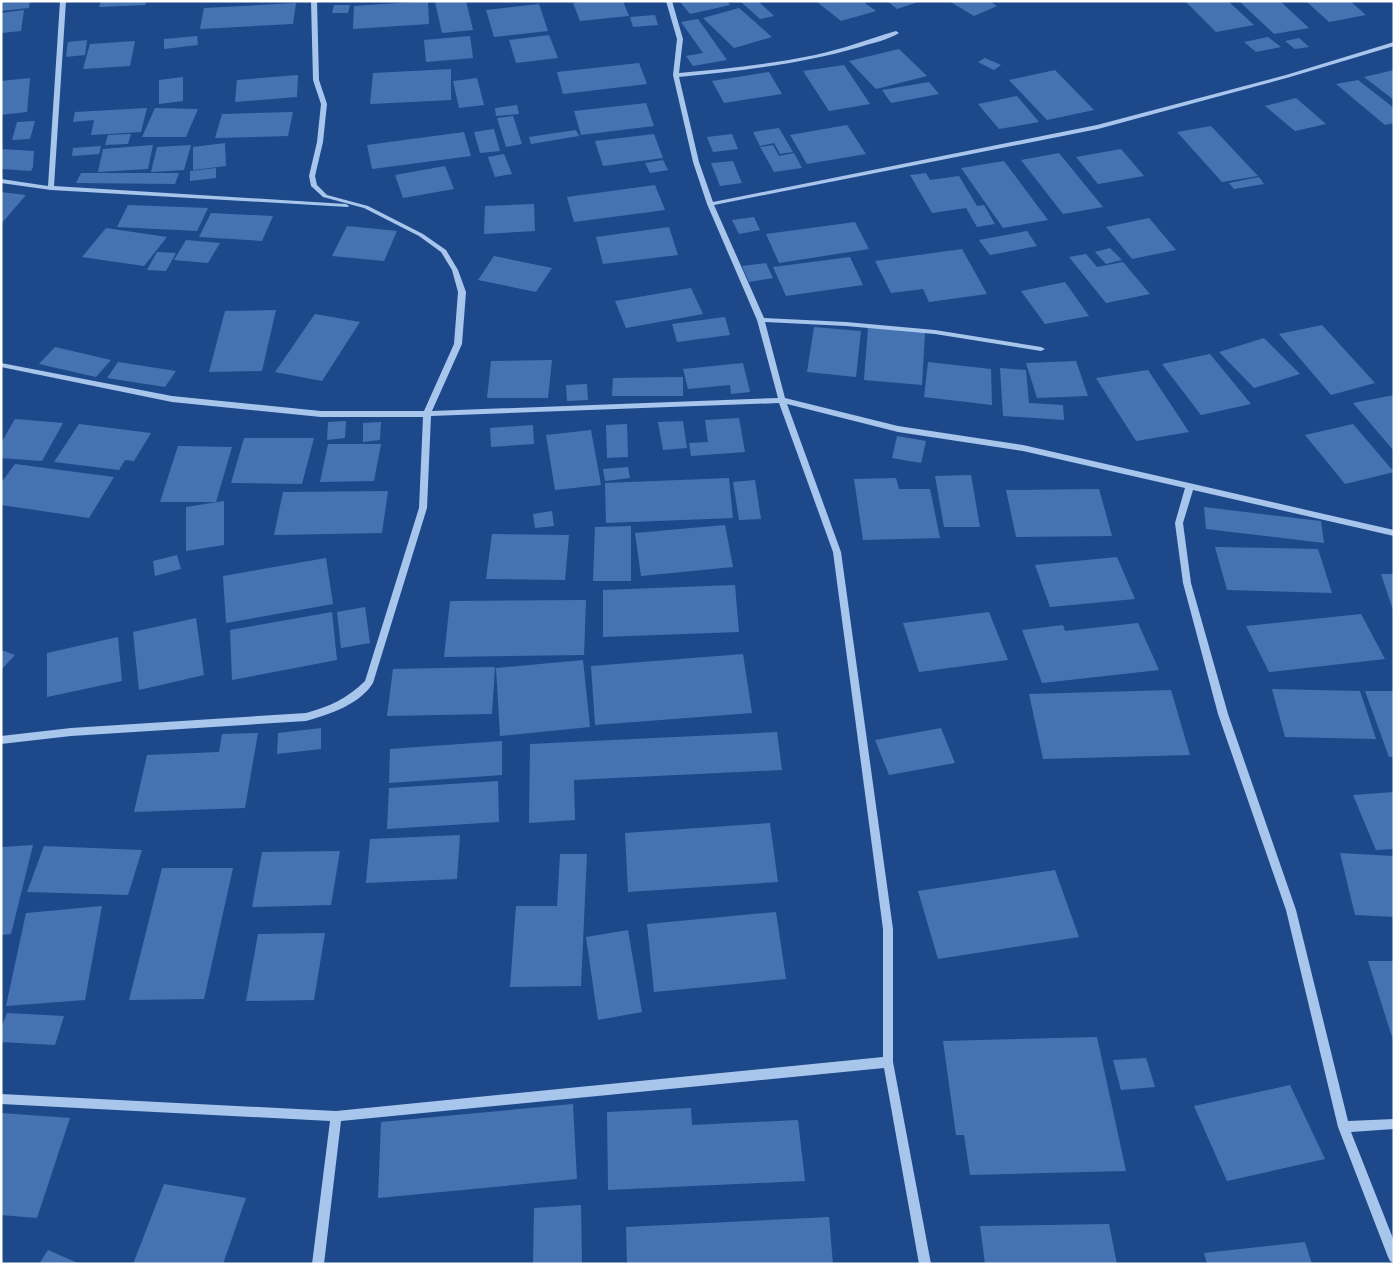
<svg xmlns="http://www.w3.org/2000/svg" width="1395" height="1265" viewBox="0 0 1395 1265" font-family="'Public Sans',sans-serif">
<rect width="100%" height="100%" fill="#1d498b"/>
<g fill="#4573b2">
<polygon points="1,1 30,1 29,8 1,11"/>
<polygon points="101,1 147,1 145,5 99,7"/>
<polygon points="428,1 429,24 353,29 354,6"/>
<polygon points="466,1 473,30 442,33 435,2"/>
<polygon points="587,1 623,1 629,16 580,21 573,3"/>
<polygon points="727,1 730,5 690,14 680,2"/>
<polygon points="740,1 758,1 774,16 760,19"/>
<polygon points="816,1 869,1 865,3 876,11 841,21"/>
<polygon points="887,1 918,1 918,2 897,9"/>
<polygon points="949,1 989,1 997,6 974,16"/>
<polygon points="1185,1 1228,1 1254,25 1216,32"/>
<polygon points="1280,1 1309,28 1274,34 1240,2"/>
<polygon points="1350,1 1366,15 1329,22 1307,2"/>
<polygon points="296,3 293,24 200,29 204,8"/>
<polygon points="539,4 548,31 494,37 486,10"/>
<polygon points="334,5 350,5 348,13 332,13"/>
<polygon points="739,8 772,37 734,48 703,18"/>
<polygon points="24,10 21,31 1,33 1,13"/>
<polygon points="655,15 658,25 633,27 630,17"/>
<polygon points="698,19 727,60 693,66 686,56 703,53 681,22"/>
<polygon points="549,35 558,58 516,63 509,40"/>
<polygon points="197,36 198,45 164,49 164,39"/>
<polygon points="470,36 473,58 426,62 424,40"/>
<polygon points="1268,37 1281,47 1256,52 1244,42"/>
<polygon points="1299,38 1309,47 1295,49 1285,41"/>
<polygon points="87,40 85,55 66,57 68,42"/>
<polygon points="135,41 130,66 83,69 90,44"/>
<polygon points="899,49 927,76 876,89 849,61"/>
<polygon points="985,58 1001,65 994,70 978,62"/>
<polygon points="639,63 647,84 563,94 557,72"/>
<polygon points="844,65 870,104 829,111 803,71"/>
<polygon points="451,69 451,100 370,104 373,73"/>
<polygon points="1055,70 1094,110 1047,120 1009,80"/>
<polygon points="1394,70 1394,100 1364,77"/>
<polygon points="769,72 782,94 724,103 712,81"/>
<polygon points="298,75 297,97 235,102 237,80"/>
<polygon points="183,77 183,101 159,104 159,80"/>
<polygon points="30,78 27,112 1,115 1,81"/>
<polygon points="477,78 484,105 459,108 453,81"/>
<polygon points="1358,80 1394,108 1394,123 1385,125 1336,84"/>
<polygon points="929,82 939,94 891,103 882,90"/>
<polygon points="1017,96 1039,122 999,129 978,104"/>
<polygon points="1296,98 1326,124 1295,131 1265,106"/>
<polygon points="646,103 654,126 581,135 574,111"/>
<polygon points="517,105 519,114 496,116 495,108"/>
<polygon points="147,108 141,132 91,135 94,120 73,122 75,112"/>
<polygon points="155,108 198,109 186,137 142,137"/>
<polygon points="293,112 288,136 215,138 222,114"/>
<polygon points="513,116 522,144 506,147 497,118"/>
<polygon points="35,121 30,139 12,140 17,122"/>
<polygon points="847,125 866,154 807,164 790,135"/>
<polygon points="1211,126 1258,176 1222,182 1177,132"/>
<polygon points="779,128 793,152 780,154 774,143 760,146 753,132"/>
<polygon points="494,129 500,151 480,153 474,132"/>
<polygon points="576,130 579,136 531,144 529,137"/>
<polygon points="464,132 471,156 372,169 367,145"/>
<polygon points="131,134 128,144 105,145 108,135"/>
<polygon points="654,134 663,158 603,166 595,141"/>
<polygon points="732,134 738,149 713,152 707,137"/>
<polygon points="225,143 226,166 193,170 193,147"/>
<polygon points="153,145 148,169 98,172 103,149"/>
<polygon points="191,145 184,170 151,172 157,147"/>
<polygon points="773,145 779,156 794,153 802,168 774,172 760,147"/>
<polygon points="101,146 99,154 72,156 73,148"/>
<polygon points="1,149 34,151 33,167 31,171 1,169"/>
<polygon points="1121,149 1144,176 1098,184 1076,157"/>
<polygon points="1059,153 1103,207 1063,214 1021,160"/>
<polygon points="504,154 512,174 495,177 488,157"/>
<polygon points="663,160 668,170 650,173 645,163"/>
<polygon points="733,161 742,183 720,186 711,163"/>
<polygon points="1004,161 1048,220 1003,228 961,168"/>
<polygon points="445,166 454,189 403,198 395,175"/>
<polygon points="216,168 216,178 190,181 190,171"/>
<polygon points="81,173 179,173 175,184 76,183"/>
<polygon points="926,173 930,180 959,176 977,206 984,205 995,224 977,227 966,208 932,213 910,175"/>
<polygon points="1259,177 1264,184 1234,189 1229,183"/>
<polygon points="655,185 665,210 574,222 567,197"/>
<polygon points="1,192 26,195 1,224"/>
<polygon points="534,204 535,231 484,234 485,206"/>
<polygon points="128,205 208,208 197,231 117,227"/>
<polygon points="211,213 273,216 262,241 199,237"/>
<polygon points="754,217 760,230 739,234 732,220"/>
<polygon points="1149,218 1176,250 1132,259 1106,227"/>
<polygon points="855,222 869,249 779,263 766,234"/>
<polygon points="347,226 397,231 384,261 332,256"/>
<polygon points="669,227 678,255 603,264 596,237"/>
<polygon points="106,228 167,237 144,266 82,257"/>
<polygon points="1027,231 1037,246 990,255 979,240"/>
<polygon points="186,240 220,243 208,263 174,260"/>
<polygon points="1110,248 1122,260 1106,264 1095,252"/>
<polygon points="962,249 987,294 929,302 923,289 891,293 875,261"/>
<polygon points="157,252 176,253 166,271 147,270"/>
<polygon points="1086,254 1097,267 1123,262 1150,294 1106,303 1069,257"/>
<polygon points="494,256 552,268 536,292 478,280"/>
<polygon points="850,257 863,285 786,296 773,267"/>
<polygon points="766,263 773,278 749,282 742,266"/>
<polygon points="1065,282 1089,316 1045,324 1021,291"/>
<polygon points="691,288 703,314 626,328 615,301"/>
<polygon points="276,310 262,371 209,372 225,311"/>
<polygon points="315,314 360,322 322,381 275,372"/>
<polygon points="725,317 730,335 677,342 672,324"/>
<polygon points="1322,325 1375,383 1331,395 1279,334"/>
<polygon points="814,327 861,331 856,377 807,372"/>
<polygon points="868,327 925,332 922,385 864,380"/>
<polygon points="1264,338 1300,374 1254,388 1219,352"/>
<polygon points="55,347 111,360 96,377 39,364"/>
<polygon points="1210,354 1251,404 1201,415 1162,364"/>
<polygon points="552,360 548,398 487,398 491,361"/>
<polygon points="1076,361 1088,396 1037,398 1026,363"/>
<polygon points="118,362 176,371 165,387 107,378"/>
<polygon points="928,362 991,369 992,405 924,397"/>
<polygon points="743,363 750,392 731,394 730,385 688,389 683,369"/>
<polygon points="1000,368 1026,370 1029,403 1063,405 1064,420 1003,416"/>
<polygon points="1148,370 1189,432 1136,441 1096,378"/>
<polygon points="683,377 683,396 612,396 613,378"/>
<polygon points="587,384 588,400 567,401 566,385"/>
<polygon points="1394,395 1394,451 1353,403"/>
<polygon points="739,418 745,452 691,456 689,443 708,442 705,420"/>
<polygon points="15,419 63,423 42,461 1,458 1,443"/>
<polygon points="346,421 345,438 327,440 328,422"/>
<polygon points="683,421 687,448 663,450 658,422"/>
<polygon points="381,422 380,440 363,442 363,423"/>
<polygon points="79,424 151,433 134,461 125,460 119,470 54,462"/>
<polygon points="627,424 628,457 607,458 606,425"/>
<polygon points="1353,424 1394,472 1345,484 1305,435"/>
<polygon points="533,425 534,444 491,447 490,428"/>
<polygon points="591,430 601,485 555,490 546,435"/>
<polygon points="897,436 926,441 921,463 892,458"/>
<polygon points="244,438 314,438 302,484 231,483"/>
<polygon points="328,444 381,444 374,481 320,482"/>
<polygon points="178,446 232,447 216,502 160,502"/>
<polygon points="15,464 114,477 89,518 1,505 1,483"/>
<polygon points="628,467 630,478 605,481 603,469"/>
<polygon points="971,475 980,527 944,527 935,476"/>
<polygon points="729,478 733,518 606,523 605,483"/>
<polygon points="896,478 899,489 930,489 940,538 863,540 854,479"/>
<polygon points="755,480 761,519 739,520 733,482"/>
<polygon points="1099,489 1112,536 1016,537 1006,490"/>
<polygon points="388,491 382,533 274,535 283,492"/>
<polygon points="224,501 224,545 186,551 186,507"/>
<polygon points="1204,507 1321,521 1324,543 1206,529"/>
<polygon points="552,511 554,526 535,528 533,514"/>
<polygon points="725,525 733,567 641,576 635,533"/>
<polygon points="631,526 631,581 593,581 595,527"/>
<polygon points="492,534 569,535 565,580 486,579"/>
<polygon points="1215,547 1318,549 1332,593 1227,590"/>
<polygon points="177,555 181,569 155,576 153,561"/>
<polygon points="1117,557 1135,599 1050,607 1035,565"/>
<polygon points="326,558 333,604 226,623 223,576"/>
<polygon points="1381,574 1394,574 1394,610 1393,610"/>
<polygon points="735,585 739,632 603,637 603,590"/>
<polygon points="586,600 584,655 444,657 450,601"/>
<polygon points="365,607 370,643 341,648 337,612"/>
<polygon points="332,612 337,660 232,680 230,630"/>
<polygon points="989,612 1008,660 919,672 903,623"/>
<polygon points="1361,614 1385,659 1269,672 1246,626"/>
<polygon points="196,618 204,675 139,690 133,632"/>
<polygon points="1138,623 1159,670 1042,683 1022,630 1063,625 1065,631"/>
<polygon points="118,637 122,681 47,697 47,653"/>
<polygon points="1,650 15,655 1,670"/>
<polygon points="743,654 752,713 595,725 591,666"/>
<polygon points="583,660 590,727 500,736 496,668"/>
<polygon points="495,667 492,714 387,716 393,669"/>
<polygon points="1272,689 1360,691 1376,739 1285,737"/>
<polygon points="1171,690 1190,755 1043,759 1029,694"/>
<polygon points="1365,691 1394,691 1394,757 1389,757"/>
<polygon points="321,728 321,749 277,754 278,733"/>
<polygon points="941,728 955,763 889,775 875,740"/>
<polygon points="777,732 782,770 574,780 575,820 529,823 530,744"/>
<polygon points="258,733 245,808 134,812 147,755 219,752 222,734"/>
<polygon points="502,741 502,775 389,783 390,749"/>
<polygon points="498,781 499,822 387,829 389,788"/>
<polygon points="1394,792 1394,849 1376,850 1353,795"/>
<polygon points="770,823 778,882 628,892 625,833"/>
<polygon points="460,835 457,879 366,883 370,839"/>
<polygon points="33,845 11,934 1,935 1,847"/>
<polygon points="44,846 142,850 128,895 27,892"/>
<polygon points="340,851 331,905 252,907 262,852"/>
<polygon points="1340,853 1394,856 1394,917 1355,915"/>
<polygon points="560,854 587,854 581,986 510,987 516,906 557,906"/>
<polygon points="162,868 233,868 204,999 129,1000"/>
<polygon points="1055,870 1079,937 938,959 918,891"/>
<polygon points="102,906 85,1000 6,1006 26,913"/>
<polygon points="776,912 786,979 654,992 647,924"/>
<polygon points="628,930 642,1012 598,1020 586,937"/>
<polygon points="325,933 314,1000 246,1001 258,934"/>
<polygon points="1368,961 1394,961 1394,1040 1393,1040"/>
<polygon points="7,1013 64,1016 55,1045 1,1042 1,1028"/>
<polygon points="1097,1037 1126,1171 970,1175 964,1135 956,1135 943,1041"/>
<polygon points="1146,1058 1155,1087 1121,1090 1113,1060"/>
<polygon points="1290,1085 1325,1159 1227,1181 1194,1106"/>
<polygon points="573,1104 577,1179 378,1198 381,1122"/>
<polygon points="691,1108 692,1125 798,1120 805,1181 608,1190 607,1112"/>
<polygon points="1,1113 70,1118 37,1218 1,1215"/>
<polygon points="164,1184 246,1198 223,1264 133,1264"/>
<polygon points="581,1205 582,1264 533,1264 534,1208"/>
<polygon points="829,1217 833,1264 627,1264 626,1227"/>
<polygon points="1109,1224 1117,1264 985,1264 980,1226"/>
<polygon points="1305,1242 1312,1264 1207,1264 1204,1253"/>
<polygon points="48,1250 80,1264 39,1264"/>
</g>
<g fill="none" stroke-linecap="round" stroke-linejoin="round">
<g fill="#a8c5ec" fill-rule="evenodd">
<polygon points="60,1 66,1 54,186 346,204 349,206 348,207 51,190 1,183 1,179 48,186"/>
<path d="M311 1H317L319 80 327 104 323 142 315 176 317 185 327 195 368 206 423 234 446 250 458 270 466 292 462 344 432 411 778 398 757 320 707 204 693 162 673 75 677 39 666 1H672L683 39 679 73C725 69 771 64 815 55 843 49 869 39 896 31L899 33C888 40 872 43 860 47 801 64 740 71 679 77L699 162 713 202 1097 125 1286 75 1394 42V46L1290 77 1098 129 714 205 764 318 846 322 935 330 1041 347 1045 349 1041 351 935 334 846 326 765 322 785 398 898 426 1023 445 1394 530V536L1193 490 1183 523 1191 583 1228 714 1296 910 1348 1121 1394 1119V1129L1351 1132 1394 1241V1263L1390 1261 1388 1257 1338 1127 1286 910 1218 714 1183 583 1175 523 1185 488 1023 451 898 432 787 404 841 552 893 929V1062L931 1264H919L884 1068 341 1121 324 1264H312L330 1121 1 1104V1094L336 1111 883 1057V929L833 552 779 403 431 416 427 508 373 683C359 705 330 714 306 721L71 736 1 744V736L71 728 306 713C329 707 348 698 365 681L419 508 423 417H321L172 402 1 367V363L172 396 321 411H424L454 344 458 292 452 270 441 252 419 236 364 208 323 197 311 186 309 176 317 142 321 104 313 80Z"/>
</g>
</g>
<rect width="1395" height="1265" fill="none" stroke="#ffffff" stroke-width="5"/>
</svg>
